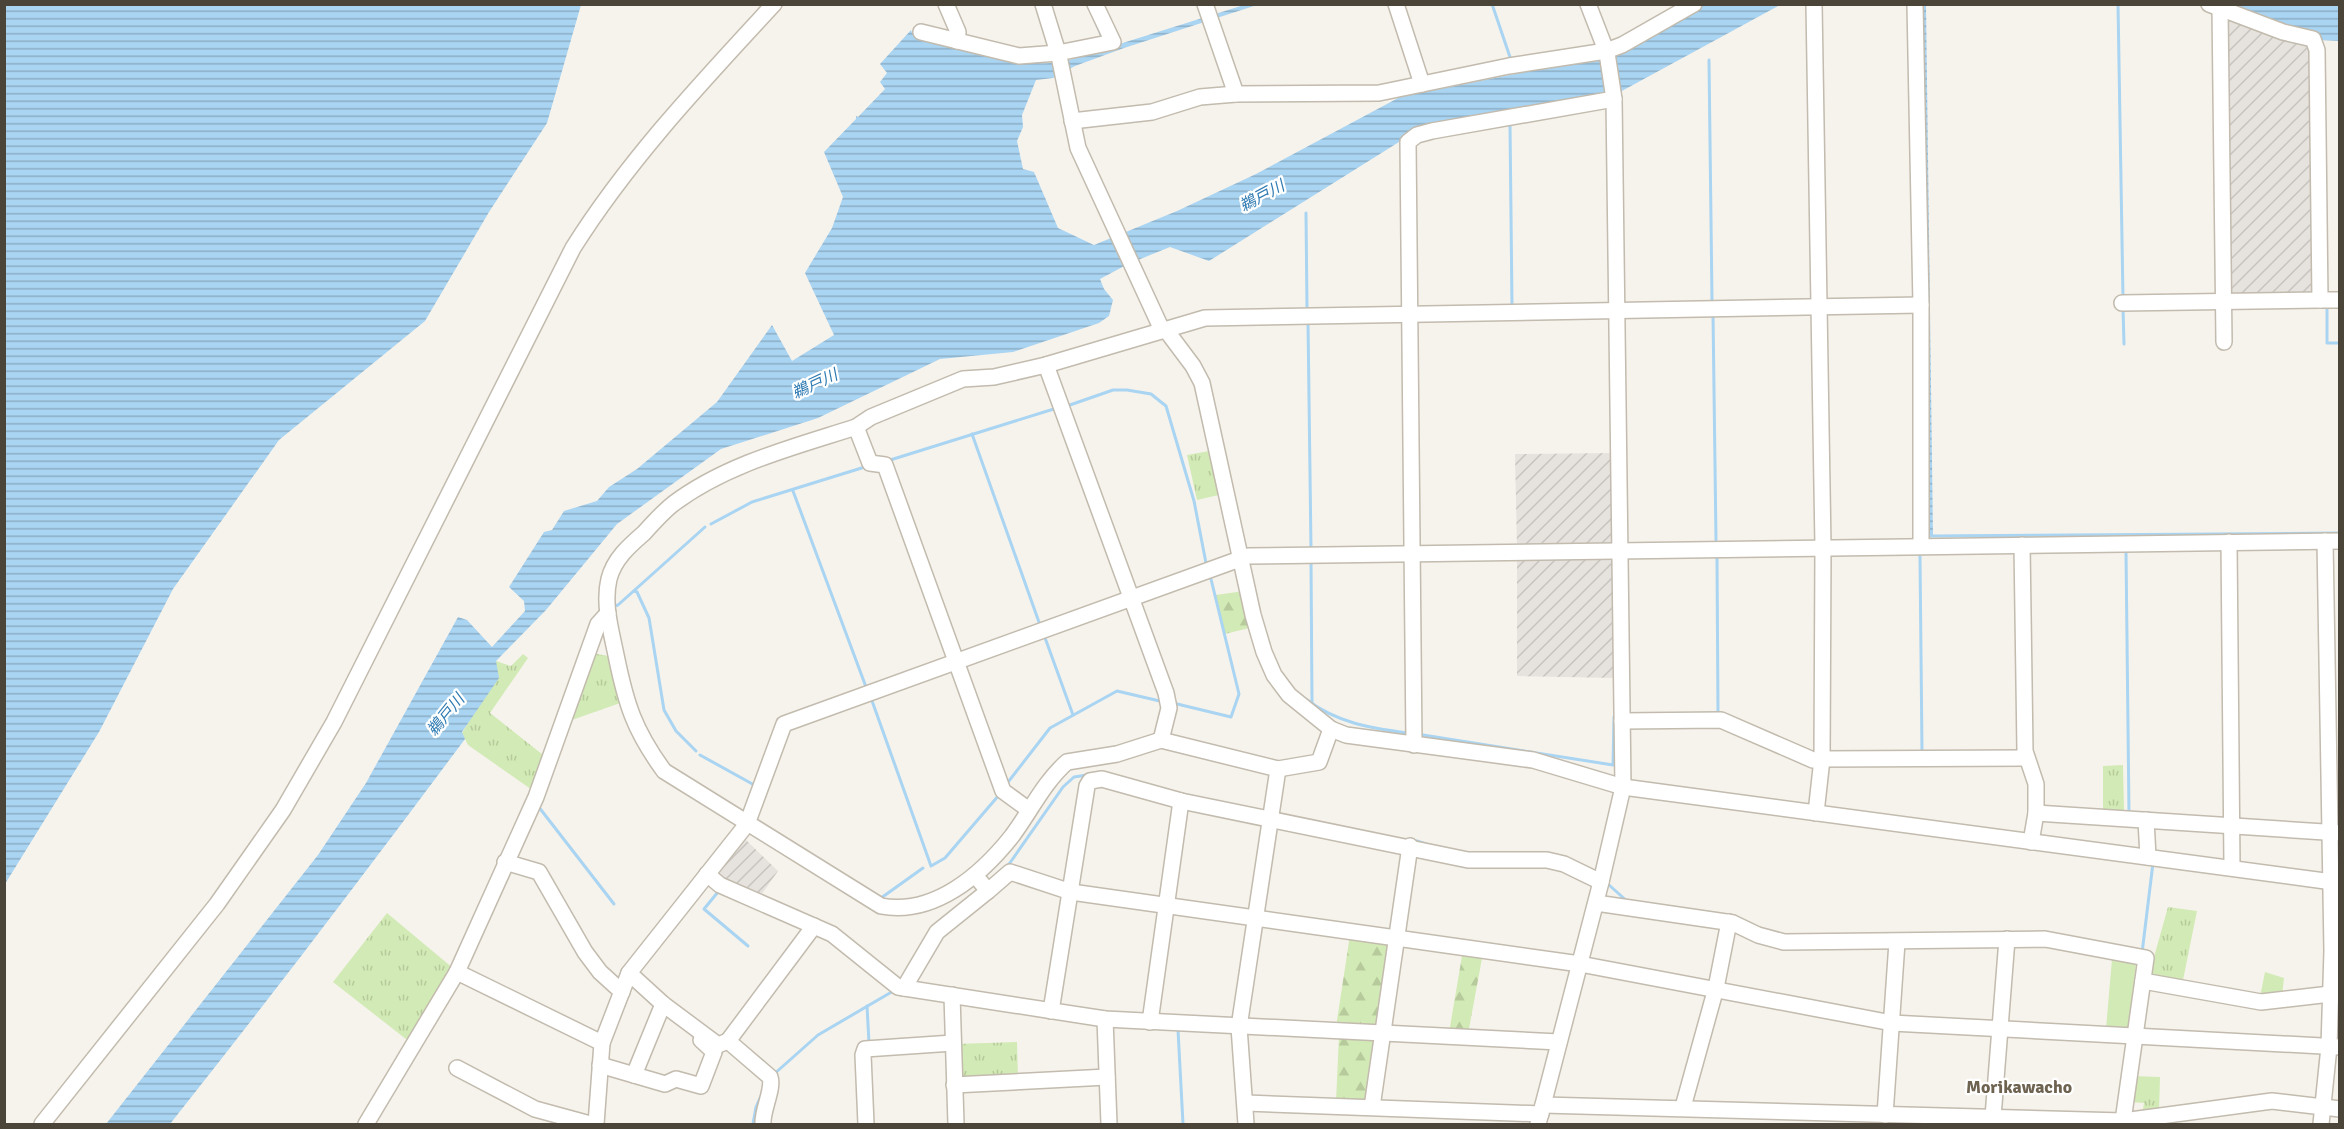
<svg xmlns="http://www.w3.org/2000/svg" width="2344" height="1129" viewBox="0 0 2344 1129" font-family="Signika,'Noto Sans JP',sans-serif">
<defs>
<pattern id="industrial-furrows" width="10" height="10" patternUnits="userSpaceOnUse" patternTransform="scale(1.5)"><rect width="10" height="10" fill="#e6e2dd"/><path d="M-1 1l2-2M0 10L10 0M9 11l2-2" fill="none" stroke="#c7c3be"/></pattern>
<pattern id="grass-tufts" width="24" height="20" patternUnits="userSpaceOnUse" patternTransform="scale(1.5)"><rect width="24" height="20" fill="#d2eab5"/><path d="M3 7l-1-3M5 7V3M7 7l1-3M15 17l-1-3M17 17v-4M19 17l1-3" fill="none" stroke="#b6ca9c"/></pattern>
<pattern id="forest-firs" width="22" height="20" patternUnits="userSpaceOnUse" patternTransform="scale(1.5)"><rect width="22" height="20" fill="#d2eab5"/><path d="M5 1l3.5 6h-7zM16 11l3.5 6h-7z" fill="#b6ca9c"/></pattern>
<pattern id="water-rules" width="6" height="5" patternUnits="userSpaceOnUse" patternTransform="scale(1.5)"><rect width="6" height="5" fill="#a9d4f2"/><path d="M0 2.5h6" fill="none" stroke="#8caec5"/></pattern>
</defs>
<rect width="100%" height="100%" fill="#f6f3ec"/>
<g fill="url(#industrial-furrows)">
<polygon points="2231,18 2307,45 2313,56 2316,294 2226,299 2223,21"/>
<polygon points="1613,453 1614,547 1517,548 1515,454"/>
<polygon points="1517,556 1609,556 1616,565 1617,678 1517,676"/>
<polygon points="744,838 778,871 760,897 719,877 717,869"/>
</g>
<g fill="url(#grass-tufts)">
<polygon points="1215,450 1223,494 1197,500 1187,455"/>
<polygon points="592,653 613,657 623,702 569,721"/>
<polygon points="523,654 528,658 490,713 547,758 535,792 468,745 462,733 479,705 496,661 511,666"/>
<polygon points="2123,765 2124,811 2103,810 2103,766"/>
<polygon points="2168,907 2197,911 2182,985 2148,979 2149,957 2154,957"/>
<polygon points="387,913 454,969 411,1043 333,982"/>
<polygon points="2265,972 2284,978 2282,996 2260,997"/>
<polygon points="1017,1042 1018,1079 961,1083 956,1044"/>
<polygon points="2133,1076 2160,1077 2159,1112 2142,1115 2144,1103 2129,1102"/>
</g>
<g fill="url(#forest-firs)">
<polygon points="1244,591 1253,627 1225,634 1216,595"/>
<polygon points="1350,935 1390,939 1376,1029 1336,1027"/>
<polygon points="1463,950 1483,953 1468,1034 1449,1033"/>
<polygon points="1339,1035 1376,1036 1370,1101 1336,1102"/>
</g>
<polygon fill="#d2eab5" points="2112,959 2136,963 2128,1030 2106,1029"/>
<g fill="url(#water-rules)">
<polygon points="5,4 581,5 547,123 489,212 425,321 279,440 173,589 99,732 5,884"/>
<path d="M1087 5H1091L1113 46 1244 5H1257L1124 48 1075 66 1053 78 1036 80 1022 115 1023 127 1017 141 1023 169 1034 172 1058 228 1094 245 1177 211 1256 174 1400 97 1599 57 1702 5H1780L1620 92 1415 132 1209 261 1170 247 1128 264 1100 279 1104 289 1113 300 1109 316 1099 323 1013 352 940 359 818 418 721 449 617 524 546 610 496 661 499 678 462 732 465 739C368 869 271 997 170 1124H106L318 855 366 783 458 617 467 620 492 647 525 611 524 601 509 587 544 532 552 530 564 511 597 501 609 487 637 469 717 402 772 325 792 361 834 335 805 273 832 228 843 197 824 152 856 119V116L858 117 885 89 880 82 887 73 880 64 911 30 912 33 946 41 947 46C979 54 1017 65 1050 63 1069 62 1087 54 1105 48Z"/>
<polygon points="1921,5 1926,5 1933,537 1928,537"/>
<polygon points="2221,5 2339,5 2339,41 2319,40"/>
</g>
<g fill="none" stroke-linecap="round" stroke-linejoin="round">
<g stroke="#a9d4f2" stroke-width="3">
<polyline points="1492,4 1511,60"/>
<polyline points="2118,4 2123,298"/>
<polyline points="1709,60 1712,301"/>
<polyline points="1510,124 1512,306"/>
<polyline points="1306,213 1307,307"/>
<polyline points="2123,308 2124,344"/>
<polyline points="2327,308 2327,343 2340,343"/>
<polyline points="1713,314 1716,540"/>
<polyline points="1308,322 1311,549"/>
<polyline points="1067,406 1113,390 1127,390 1151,394 1166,406 1194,501 1206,563"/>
<polyline points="972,434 1040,625"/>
<polyline points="887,461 1057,408"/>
<polyline points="793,491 866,687"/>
<polyline points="711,524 752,502 868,466"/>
<polyline points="1930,536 2340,533"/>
<polyline points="2126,552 2129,813"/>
<polyline points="1920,556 1922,752"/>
<polyline points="1717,558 1718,714"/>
<polyline points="1311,562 1312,704"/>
<polyline points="634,591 637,592 649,618 664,710 676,731 696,751"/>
<polyline points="611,607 618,605 705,527"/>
<polyline points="1044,635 1073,715"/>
<polyline points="871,698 931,866 945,858 999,795"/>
<path d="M1307 700C1338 723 1370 728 1407 733"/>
<polyline points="1173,703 1231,717 1239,694 1210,575"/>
<polyline points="1423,735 1613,765 1614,717"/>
<polyline points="700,755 756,786"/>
<polyline points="1005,786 1050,728 1117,691 1164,702"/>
<polyline points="538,806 614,904"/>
<polyline points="1417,841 1426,844"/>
<polyline points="1007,867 1063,787 1074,777 1087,775"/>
<polyline points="1609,885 1628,902"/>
<polyline points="718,892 704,909 748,946"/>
<polyline points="881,898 923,868"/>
<polyline points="2142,953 2153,863"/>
<polyline points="867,1006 869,1043"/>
<polyline points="1178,1030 1183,1124"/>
<polyline points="773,1075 818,1035 895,990"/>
<polyline points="753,1124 756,1107 761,1096"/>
</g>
<g stroke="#c2bbae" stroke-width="18">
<g id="minor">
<polyline points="946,4 958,32 957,41"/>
<polyline points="1043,4 1059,56 1078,148 1162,330"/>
<polyline points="1205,4 1236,94"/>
<polyline points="1396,4 1422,84"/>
<polyline points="1814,4 1823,547 1822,759 1816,813"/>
<polyline points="1915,4 1921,305 1921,545"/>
<polyline points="2209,4 2283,32 2313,39 2317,50 2320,300 2340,300"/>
<polyline points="2220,8 2224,342"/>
<polyline points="921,32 1019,56 1058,53 1113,42 1095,4"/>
<polyline points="1072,121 1152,112 1200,97 1236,94 1379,93 1509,66 1606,51 1622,45 1694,4"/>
<polyline points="2122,303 2320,300"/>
<polyline points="1166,330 1193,366 1202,383 1253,615 1264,652 1274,675 1289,695 1331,729 1346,735 1533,760 1623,787 2340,883"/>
<polyline points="1046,365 1166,693 1169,708 1161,740"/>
<polyline points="856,427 870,463 885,465 1003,791 1029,810"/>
<polyline points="2229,542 2232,867"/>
<polyline points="2022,545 2025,751 2036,784 2036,813 2031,842"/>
<polyline points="1622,721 1721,720 1813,760 1821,760"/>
<path d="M1331 729 1319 762 1278 769 1161 740 1117 754 1067 762C1044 782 1030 812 1012 836 981 875 934 916 881 906L664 771C634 730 626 704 616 655 611 630 603 604 609 579 614 559 629 546 644 533 653 523 663 512 673 504 726 464 794 447 856 427L871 417 963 379 994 377 1046 365 1205 318 1921 305"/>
<polyline points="1414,745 1408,142 1417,135 1432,131 1614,99"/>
<polyline points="1822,759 2027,758"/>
<polyline points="2036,813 2340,833"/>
<polyline points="2146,820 2148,857"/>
<polyline points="505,862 539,872 585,952 600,972 622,992"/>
<polyline points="707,874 720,885 832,934 898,987 1105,1019 1559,1042"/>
<polyline points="975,875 988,891 1010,872 1071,892 1580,964 1892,1023 2340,1047"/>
<polyline points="1596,903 1733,923 1758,935 1784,942 2045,939 2146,958 2123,1121"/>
<polyline points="457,972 602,1043"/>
<path d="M629 973 663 1004 718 1045 728 1041 770 1077C774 1089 762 1110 763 1124"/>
<polyline points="2143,981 2261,1002 2339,993"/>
<polyline points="904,988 937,932 988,891"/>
<polyline points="952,995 956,1124"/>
<polyline points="1051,1011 1087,786 1090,781 1102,779 1181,801 1468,860 1547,860 1564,864 1601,882"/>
<polyline points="1105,1019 1109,1124"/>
<polyline points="1150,1022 1181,801"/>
<polyline points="728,1041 814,926"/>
<polyline points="600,1065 665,1084 676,1079 701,1086 714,1052 701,1040"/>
<polyline points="457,1068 535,1109 590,1124"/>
<polyline points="634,1075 663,1004"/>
<polyline points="954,1085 1107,1077"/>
<polyline points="1246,1103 1541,1114"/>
<polyline points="1543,1105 2123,1121 2272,1101 2340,1109"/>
<polyline points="1372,1107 1410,846"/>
<polyline points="1683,1107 1716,988 1729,922"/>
<polyline points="1885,1115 1897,942"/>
<polyline points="1993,1117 2007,939"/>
<path d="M42 1124 217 904 283 810 334 722 573 248C629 159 702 82 774 4"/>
<polyline points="366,1124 457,972 536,797 598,624 608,613"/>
<polyline points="596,1124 602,1043 629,973 747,824 784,724 1248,556 2340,541"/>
<polyline points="866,1124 863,1055 865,1049 953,1043"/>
<polyline points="1246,1124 1239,1027 1278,769"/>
<polyline points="1538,1124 1601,882 1623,787 1614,99 1607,53 1588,4"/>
<polyline points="2321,1124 2329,1047 2332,951 2325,541"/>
</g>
</g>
<use href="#minor" stroke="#fff" stroke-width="15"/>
</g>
<g text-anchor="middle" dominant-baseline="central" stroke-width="4.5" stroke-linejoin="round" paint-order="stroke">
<g font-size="16" font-style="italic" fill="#2e7ab2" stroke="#fff">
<text transform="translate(1262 196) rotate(-28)">鵜戸川</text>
<text transform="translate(815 384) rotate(-25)">鵜戸川</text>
<text transform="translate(446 715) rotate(-51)">鵜戸川</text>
</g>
<g font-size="18" font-weight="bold" fill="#6e6250" stroke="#fff">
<text x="2019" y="1087">Morikawacho</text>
</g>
</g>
<rect width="2344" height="1129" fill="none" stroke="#4b4439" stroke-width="12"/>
</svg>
